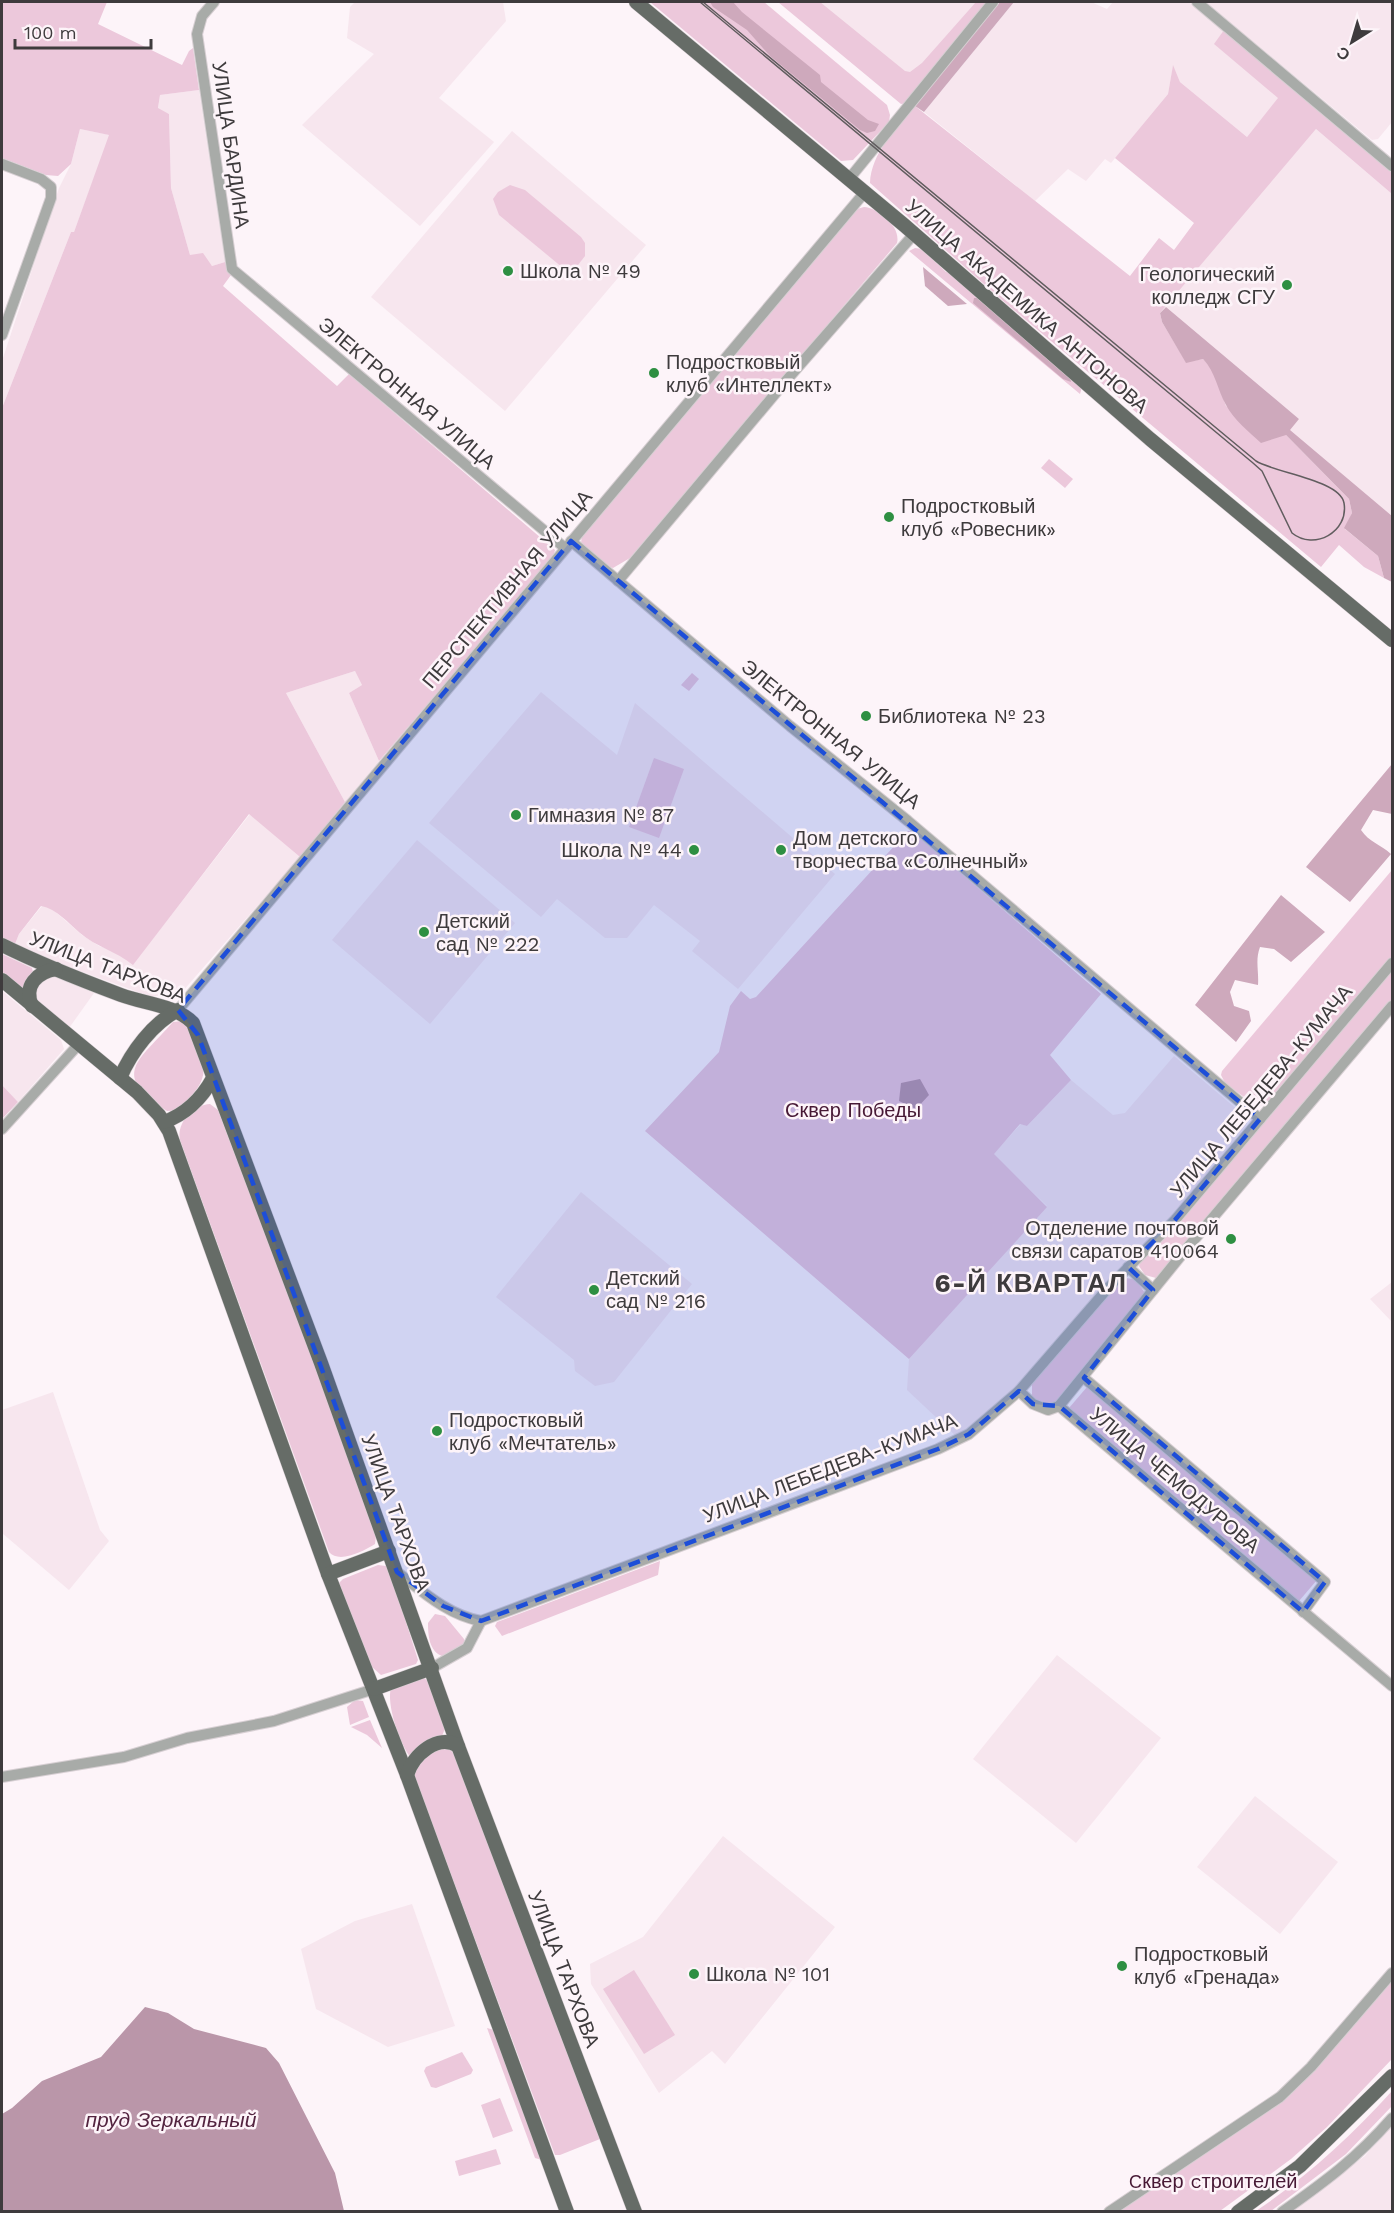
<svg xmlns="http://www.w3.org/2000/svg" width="1394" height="2213" viewBox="0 0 1394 2213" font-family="'Work Sans',sans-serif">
<rect width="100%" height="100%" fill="#fdf4f9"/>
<g fill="#f7e6ee">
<polygon points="355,2 503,2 506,21 439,98 494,142 420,226 302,125 374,54 347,38 350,7"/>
<polygon points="799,2 982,2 907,92"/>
<polygon points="1014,2 1091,2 1107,9 1113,2 1189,2 1224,30 1215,44 1279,98 1247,137 1180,82 1173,66 1168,94 1111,163 1105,159 1086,181 1068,169 1035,201 924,112"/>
<polygon points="1205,2 1392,2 1392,122 1378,139 1372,140"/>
<polygon points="199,90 225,262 212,266 190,255 171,188 169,114 158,109 160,95"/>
<polygon points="80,129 110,135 74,232 71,232 2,408 2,361 59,188 71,164"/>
<polygon points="1316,129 1392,194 1392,516 1289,430 1299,419 1166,307 1197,266"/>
<polygon points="512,131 646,245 505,411 371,297"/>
<polygon points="355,671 362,685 349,693 379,761 345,802 286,693"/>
<polygon points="541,692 617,755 635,703 835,874 738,989 692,951 700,941 654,905 627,938 605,938 557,899 541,917 429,823"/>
<polygon points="250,814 300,857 182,992 175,996 149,996 47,959 15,944 19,934 42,906 51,908 82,935 99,946 115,951 133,964"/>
<polygon points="417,840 515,923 430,1024 332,940"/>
<polygon points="48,974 94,993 69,1028 33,999 33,995 43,976"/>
<polygon points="2,991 61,1040 64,1049 18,1102 2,1085"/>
<polygon points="1174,1056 1245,1116 1248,1121 1245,1127 1176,1212 999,1404 976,1423 955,1435 907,1390 909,1359 1047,1206 993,1154 1021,1124 1027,1126 1071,1080 1113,1115 1125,1113"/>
<polygon points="581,1192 692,1284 614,1382 595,1386 575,1371 574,1360 496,1297"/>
<polygon points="1392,1282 1392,1322 1370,1299"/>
<polygon points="53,1392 100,1530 109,1541 69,1590 2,1533 2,1410"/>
<polygon points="1057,1655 1161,1738 1076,1843 973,1759"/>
<polygon points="1255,1796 1338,1862 1280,1934 1197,1867"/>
<polygon points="723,1836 835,1927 725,2064 712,2051 659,2093 591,1984 590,1964 643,1937"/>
<polygon points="412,1904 455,2026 388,2047 316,2009 301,1949 355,1921"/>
<polygon points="1392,2123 1392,2211 1289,2212 1365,2156"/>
</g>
<g fill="#ecc8db">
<path d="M2 2H107L98 24 182 65 189 51 193 48 199 90 160 95 158 108 169 114 171 188 190 255 203 253 212 266 225 262 231 275 223 286 337 386 349 374 555 550 553 557 379 761 349 693 362 685 355 671 286 693 345 802 300 857 249 814 133 965C116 951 96 947 80 933 68 923 57 909 41 906L19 934 15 944 2 938V408L71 232H74L109 135 80 129 71 164 58 176 46 175 2 158Z"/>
<polygon points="650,2 764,2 887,105 890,115 889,122 853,160 841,161"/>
<polygon points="778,2 820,2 905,71 910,72 922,63 976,2 991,2 907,103 901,104"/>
<path d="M1224 30 1392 173V194L1316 129 1160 313 1162 322 1186 362 1203 359 1213 370 1226 406 1286 435 1349 499 1352 513 1345 529 1378 556 1384 578 1364 567 1339 545 1321 567 1002 300 870 183C871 154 896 127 915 106L1130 276 1159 238 1174 250 1194 223 1115 158 1168 94 1173 65 1180 82 1247 137 1278 98 1214 44Z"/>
<polygon points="510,185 525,190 581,237 585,243 585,256 578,265 563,268 499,215 493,199 498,192"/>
<path d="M864 207C879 208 901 227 897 243L630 558 613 568 607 566 581 544 582 534 857 209Z"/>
<polygon points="915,248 922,249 946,272 952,273 1082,387 1080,394 909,251"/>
<polygon points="1049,459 1073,479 1065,488 1041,468"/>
<polygon points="692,673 699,679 689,691 681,685"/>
<polygon points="654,758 684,769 659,838 629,827"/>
<polygon points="908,831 912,831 1101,994 1050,1055 1071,1080 1027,1126 1020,1124 994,1154 1047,1207 909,1359 645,1131 719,1052 730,1006 741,991 750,999 756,997"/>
<polygon points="1392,870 1392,956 1271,1100 1260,1106 1255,1105 1225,1083 1221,1075 1222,1071"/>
<polygon points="2,954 32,968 33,972 26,987 19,988 2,973"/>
<polygon points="1392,971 1392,1000 1156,1278 1145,1275 1139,1266 1141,1261 1176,1227"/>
<path d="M182 1021 187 1024C199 1053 216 1071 190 1097 183 1105 178 1111 167 1111 109 1074 139 1061 173 1022Z"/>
<polygon points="2,1085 18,1102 2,1119"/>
<path d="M210 1104 218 1110 377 1527 375 1544C364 1551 339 1564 329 1552L180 1140C176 1123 193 1105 210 1104Z"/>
<polygon points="1124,1278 1135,1279 1145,1293 1056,1403 1042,1405 1032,1397 1032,1384"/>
<polygon points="1087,1387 1317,1580 1299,1601 1069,1408"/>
<polygon points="660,1561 658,1575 502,1636 495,1626 497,1622"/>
<polygon points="378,1565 386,1566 390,1571 418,1660 416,1664 381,1675 371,1666 339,1583 343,1579"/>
<path d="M435 1614 445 1616 464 1639 465 1644 460 1650 442 1656C429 1651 428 1635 428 1623Z"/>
<path d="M424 1678 429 1682 446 1726 442 1736 411 1758C400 1745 386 1704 391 1688Z"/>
<polygon points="355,1700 363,1701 369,1717 350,1725 347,1707"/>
<polygon points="370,1720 382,1748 367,1735 351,1727"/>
<polygon points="434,1747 449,1748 454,1754 600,2139 560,2155 555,2155 413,1772"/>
<polygon points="634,1970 675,2035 644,2054 603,1989"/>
<polygon points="1392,1981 1392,2059 1327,2127 1291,2159 1220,2211 1118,2212 1314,2070"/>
<polygon points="487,2028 494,2030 542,2160 535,2158"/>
<polygon points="462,2052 473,2070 471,2074 436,2088 431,2087 424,2071 426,2067"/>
<path d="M1392 2091V2106L1346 2154 1271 2211H1256C1307 2177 1351 2136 1392 2091Z"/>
<polygon points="500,2098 513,2131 493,2138 481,2105"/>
<polygon points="496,2149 501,2164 459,2176 455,2161"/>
</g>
<g fill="#cea9bc">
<polygon points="710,2 733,2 742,12 820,75 821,82 868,120 879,124 875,131 867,133 860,130 770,56 747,30 713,7"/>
<polygon points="1000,2 1014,2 924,112 915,106"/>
<polygon points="923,267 967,304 948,306 925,286"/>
<polygon points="974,298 979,298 1070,377 1071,382 1063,379 973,303"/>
<path d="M1166 307 1299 419 1290 430 1392 516V582L1384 578 1378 556 1344 528 1352 513 1349 499 1286 435 1261 443C1249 432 1234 420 1226 405 1217 389 1216 373 1203 359L1186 363 1162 322 1160 313Z"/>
<path d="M1392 764V814L1373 810 1361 830C1369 842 1380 844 1391 854L1350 902 1306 867Z"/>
<path d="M1281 895 1325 932 1291 962 1274 949 1260 947C1255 960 1259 971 1258 985L1235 980 1230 992 1234 1006 1249 1011 1251 1021 1236 1042 1195 1005Z"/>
</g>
<g fill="#ba96a9">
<polygon points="920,1079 929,1095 916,1109 899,1101 901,1083"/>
<polygon points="145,2007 168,2013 194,2029 266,2048 279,2063 335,2173 344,2211 2,2211 2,2114 12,2108 42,2081 101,2057"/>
</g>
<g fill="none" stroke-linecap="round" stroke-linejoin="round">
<g stroke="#d7cfd3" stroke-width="12">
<g id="minor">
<polyline points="214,2 202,16 197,34 232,269 565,548"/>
<polyline points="1197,2 1392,166"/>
<polyline points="2,164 41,179 51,187 51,198 2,335"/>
<polyline points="849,179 993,2"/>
<polyline points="571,541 790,726 908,821 1260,1119"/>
<polyline points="618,581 785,382 914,234"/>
<polyline points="178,1010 865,192"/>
<polyline points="2,1129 79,1044"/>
<polyline points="1128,1267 1153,1290"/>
<polyline points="1084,1378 1325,1582 1303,1612"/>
<polyline points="1019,1391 1033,1404 1048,1410 1059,1406 1188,1247 1392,1006"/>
<polyline points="1059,1406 1392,1686"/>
<path d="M397 1572C423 1592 448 1615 481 1621L938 1449 969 1434 1019 1391 1109 1287 1175 1220 1392 963"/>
<polyline points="432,1668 467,1648 481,1621"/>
<polyline points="2,1777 124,1757 187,1738 274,1721 374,1689"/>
<polyline points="1109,2212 1280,2097 1311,2067 1392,1973"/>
<path d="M1282 2212C1326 2181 1357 2158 1392 2118"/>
</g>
</g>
<g stroke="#d7cfd3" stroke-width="15">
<g id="major">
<polyline points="636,2 904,225 1150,439 1392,640"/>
<path d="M2 945C40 964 81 980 121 995 145 1004 175 1005 193 1023L321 1363 458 1746 635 2212"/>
<polyline points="2,980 137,1092 159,1115 169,1131 328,1574 407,1775 567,2212"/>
<path d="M32 1006C23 986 37 972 56 969"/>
<path d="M120 1078C131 1052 153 1023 178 1010"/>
<path d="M164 1122C186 1114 202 1098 213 1078"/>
<polyline points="328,1574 389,1551"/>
<polyline points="374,1689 432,1668"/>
<path d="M407 1775C413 1755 438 1733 458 1746"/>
<polyline points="1238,2212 1300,2166 1392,2076"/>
</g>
</g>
<use href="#minor" stroke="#a8aba8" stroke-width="10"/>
<use href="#major" stroke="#666c67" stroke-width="14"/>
<path stroke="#615d5f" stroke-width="1.5" d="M700 2 1253 463 1262 471 1292 533C1314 551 1349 532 1344 503 1340 480 1275 473 1256 461L703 2"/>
</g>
<path fill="#1d4ed8" fill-opacity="0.2" stroke="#1d4ed8" stroke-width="4.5" stroke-dasharray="12 8" stroke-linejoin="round" d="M571 541 1260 1119 1175 1220 1128 1267 1153 1290 1084 1378 1325 1582 1303 1612 1059 1406 1033 1404 1019 1391 969 1434 938 1449 481 1621 443 1606 397 1572 198 1035 178 1010Z"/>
<g fill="#2e8f42" stroke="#fdf4f9" stroke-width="2">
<circle cx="508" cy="271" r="6"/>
<circle cx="1287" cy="285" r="6"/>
<circle cx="654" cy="373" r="6"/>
<circle cx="889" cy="517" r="6"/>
<circle cx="866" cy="716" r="6"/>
<circle cx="516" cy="815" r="6"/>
<circle cx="694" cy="850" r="6"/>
<circle cx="781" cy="850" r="6"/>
<circle cx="424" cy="932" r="6"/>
<circle cx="1231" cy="1239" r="6"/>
<circle cx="594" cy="1290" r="6"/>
<circle cx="437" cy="1431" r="6"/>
<circle cx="1122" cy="1966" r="6"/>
<circle cx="694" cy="1974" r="6"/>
</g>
<g text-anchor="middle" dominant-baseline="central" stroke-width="5" stroke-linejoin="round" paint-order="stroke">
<g font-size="20" fill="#3e3b3d" stroke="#fdf4f9">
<text transform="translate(231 145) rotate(82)">УЛИЦА БАРДИНА</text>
<text transform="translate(1027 306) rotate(41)">УЛИЦА АКАДЕМИКА АНТОНОВА</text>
<text transform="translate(407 393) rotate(40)">ЭЛЕКТРОННАЯ УЛИЦА</text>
<text transform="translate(507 589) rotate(-50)">ПЕРСПЕКТИВНАЯ УЛИЦА</text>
<text transform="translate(831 734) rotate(39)">ЭЛЕКТРОННАЯ УЛИЦА</text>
<text transform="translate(108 967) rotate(21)">УЛИЦА ТАРХОВА</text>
<text transform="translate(1261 1091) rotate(-50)">УЛИЦА ЛЕБЕДЕВА-КУМАЧА</text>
<text transform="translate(830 1468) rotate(-21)">УЛИЦА ЛЕБЕДЕВА-КУМАЧА</text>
<text transform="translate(1175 1480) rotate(40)">УЛИЦА ЧЕМОДУРОВА</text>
<text transform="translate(396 1513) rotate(70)">УЛИЦА ТАРХОВА</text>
<text transform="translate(564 1969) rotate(69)">УЛИЦА ТАРХОВА</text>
</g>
<g font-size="20" fill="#3e3b3d" stroke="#fdf4f9" text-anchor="start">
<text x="520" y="271">Школа № 49</text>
<text x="1275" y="274" text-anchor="end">Геологический<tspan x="1275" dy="23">колледж СГУ</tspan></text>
<text x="666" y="362">Подростковый<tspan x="666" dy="23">клуб «Интеллект»</tspan></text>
<text x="901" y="506">Подростковый<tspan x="901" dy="23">клуб «Ровесник»</tspan></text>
<text x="878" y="716">Библиотека № 23</text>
<text x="528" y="815">Гимназия № 87</text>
<text x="793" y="838">Дом детского<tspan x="793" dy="23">творчества «Солнечный»</tspan></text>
<text x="682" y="850" text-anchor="end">Школа № 44</text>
<text x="436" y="921">Детский<tspan x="436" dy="23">сад № 222</tspan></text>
<text x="1219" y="1228" text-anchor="end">Отделение почтовой<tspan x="1219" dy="23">связи саратов 410064</tspan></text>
<text x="606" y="1278">Детский<tspan x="606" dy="23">сад № 216</tspan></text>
<text x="449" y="1420">Подростковый<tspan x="449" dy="23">клуб «Мечтатель»</tspan></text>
<text x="1134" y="1954">Подростковый<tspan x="1134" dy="23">клуб «Гренада»</tspan></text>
<text x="706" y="1974">Школа № 101</text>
</g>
<g font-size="20" fill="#471935" stroke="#fdf4f9">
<text x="853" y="1110">Сквер Победы</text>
<text x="1213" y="2181">Cквер cтроителей</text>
</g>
<g font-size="21" font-style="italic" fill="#532440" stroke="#fdf4f9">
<text x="171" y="2119">пруд Зеркальный</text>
</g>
<g font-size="26" font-weight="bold" letter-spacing="1.5" fill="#3e3b3d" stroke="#fdf4f9">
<text x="1031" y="1283">6-Й КВАРТАЛ</text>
</g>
</g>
<rect width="1394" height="2213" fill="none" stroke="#3e3b3d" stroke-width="6"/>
<g transform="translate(1352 42) rotate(217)" stroke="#fdf4f9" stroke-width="4.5" paint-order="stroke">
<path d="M0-4.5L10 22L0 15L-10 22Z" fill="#3e3b3d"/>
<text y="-9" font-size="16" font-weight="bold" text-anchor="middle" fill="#3e3b3d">С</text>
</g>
<path d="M15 39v9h136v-9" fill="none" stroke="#3e3b3d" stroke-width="3"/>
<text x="24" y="39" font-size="18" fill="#3e3b3d" stroke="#fdf4f9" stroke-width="4.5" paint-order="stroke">100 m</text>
</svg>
